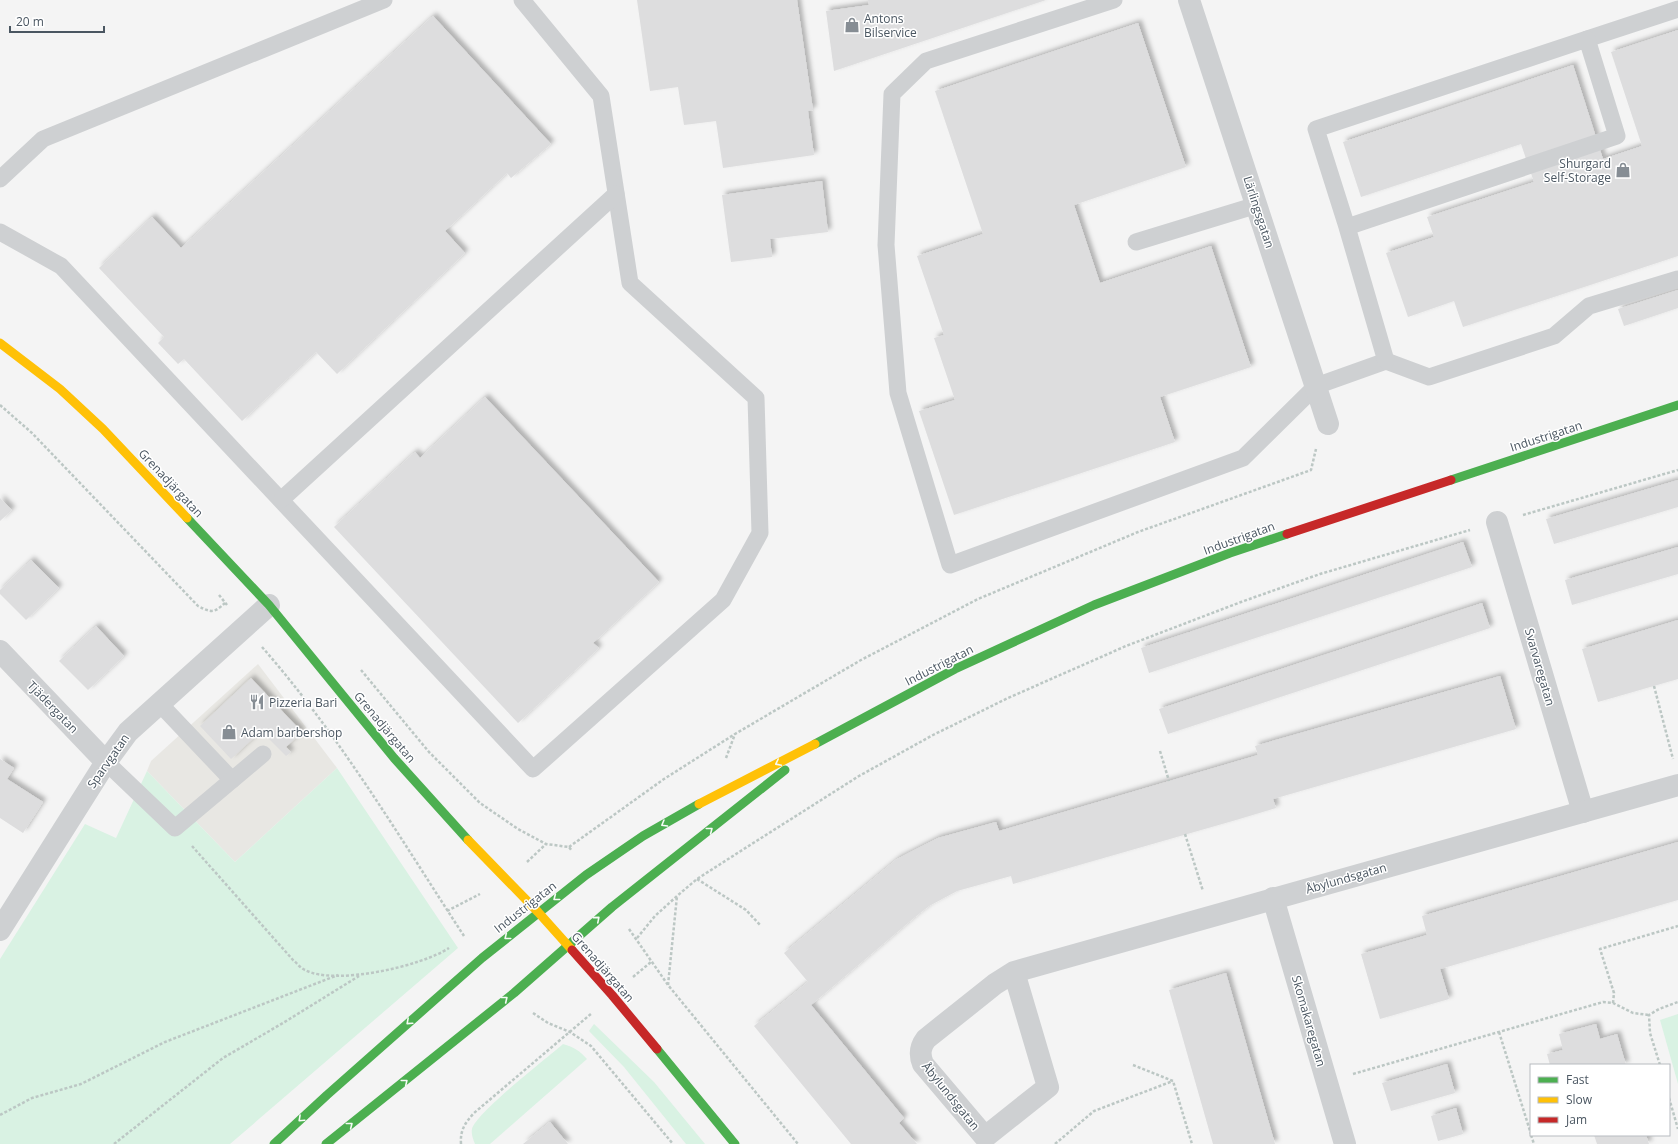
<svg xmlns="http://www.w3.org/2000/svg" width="1678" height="1144" viewBox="0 0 1678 1144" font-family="'Open Sans',sans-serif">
<defs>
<filter id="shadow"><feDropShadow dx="3.5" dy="-3.5" stdDeviation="2" flood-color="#0004"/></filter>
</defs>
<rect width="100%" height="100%" fill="#f4f4f4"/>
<polygon fill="#e8e7e3" points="258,664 337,768 235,862 147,771 151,761"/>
<g fill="#d9f2e3">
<polygon points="337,768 458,948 230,1144 0,1144 0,959 85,824 116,838 147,771 235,862"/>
<polygon points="1678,1014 1678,1084 1660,1020"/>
<polygon points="594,1024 654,1082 705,1144 686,1144 624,1067 589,1031"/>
<path d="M563 1044C574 1047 580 1051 587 1059L490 1144H475C473 1139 471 1134 472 1129 477 1112 546 1059 563 1044Z"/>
</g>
<g fill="#ddddde" filter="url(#shadow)">
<polygon points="637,0 797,0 813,110 808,111 814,155 723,168 716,121 684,125 678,87 650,91"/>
<polygon points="868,0 1046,0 834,71 826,11 869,5"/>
<polygon points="433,16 551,144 511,178 507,173 445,231 465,253 337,374 316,352 242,421 184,359 178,364 158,343 164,337 99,268 152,217 181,248"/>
<polygon points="1138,23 1186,167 1074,205 1100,283 1211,246 1251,367 1160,397 1175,442 954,515 919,411 955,400 934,338 944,335 917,256 983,234 935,91"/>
<polygon points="1678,30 1678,256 1463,327 1454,301 1408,317 1386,253 1434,237 1427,217 1534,182 1521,144 1361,197 1343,142 1573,65 1603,159 1642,146 1611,52"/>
<polygon points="822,181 828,232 770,239 772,257 731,262 722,195"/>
<polygon points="1678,290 1678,308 1624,326 1618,309"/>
<polygon points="485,397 659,582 593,643 599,648 518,723 334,527 415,452 420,458"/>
<polygon points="1678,480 1678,507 1554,544 1546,519"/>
<polygon points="0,498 12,510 0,521"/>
<polygon points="1463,542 1472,567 1149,673 1141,648"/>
<polygon points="1678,547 1678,574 1572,605 1565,580"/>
<polygon points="31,560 59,588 26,620 0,594 0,590"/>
<polygon points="1482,603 1490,628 1168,734 1159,709"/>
<polygon points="1678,620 1678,679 1598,702 1582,649"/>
<polygon points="96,626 124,656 88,690 59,661"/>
<polygon points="1500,676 1516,729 1273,799 1276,808 1236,820 1013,884 1011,876 957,891 929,906 915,917 811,1005 904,1118 899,1123 917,1144 851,1144 754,1026 808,982 784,953 897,859 938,838 996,822 999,831 1258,755 1255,746"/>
<polygon points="251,678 302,732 286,747 291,752 286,756 261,731 231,759 200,726"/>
<polygon points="0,759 14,768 7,779 43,802 23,833 0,818"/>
<polygon points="1678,842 1678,900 1440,969 1449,999 1380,1019 1361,954 1427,935 1422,916"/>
<polygon points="1226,973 1258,1085 1275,1144 1213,1144 1169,990"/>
<polygon points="1596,1024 1600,1039 1617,1034 1626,1065 1550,1065 1547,1054 1563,1050 1559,1034"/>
<polygon points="1447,1064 1455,1093 1391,1111 1382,1083"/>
<polygon points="1456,1108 1463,1134 1438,1141 1431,1116"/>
<polygon points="550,1122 568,1144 523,1144"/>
<polygon points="1594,1135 1646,1135 1649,1144 1597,1144"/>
</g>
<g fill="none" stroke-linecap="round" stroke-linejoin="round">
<g stroke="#bcc7c4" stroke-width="2.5" stroke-dasharray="3 2" stroke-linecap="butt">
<path d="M0 405 32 433 198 606C212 613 214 613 225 603"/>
<polyline points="1523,515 1678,470"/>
<polyline points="219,595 227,605"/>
<path d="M262 647C340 736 400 838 464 936"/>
<polyline points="361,670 429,752 480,803 518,829 546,844 569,847 572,851"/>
<polyline points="1654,686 1673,759"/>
<polyline points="1160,751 1169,781"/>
<polyline points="726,758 735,734"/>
<polyline points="1185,834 1203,891"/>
<path d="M192 846 293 960C297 963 300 968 305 970 335 986 422 966 449 948"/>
<polyline points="569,847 664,779 735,734 861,660 978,599 1138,532 1311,470 1316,449"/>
<polyline points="527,862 546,844"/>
<polyline points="697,879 746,910 761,926"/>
<polyline points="447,911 480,894"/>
<polyline points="629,929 668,985 798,1144"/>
<polyline points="637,938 655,916 677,896 697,879 747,847 859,776 933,735 1008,698 1126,646 1241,602 1320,574 1470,530"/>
<polyline points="633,977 651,962"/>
<polyline points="668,985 677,896"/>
<polyline points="1613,1003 1614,993 1600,949 1678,926"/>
<polyline points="533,1013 548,1023 570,1032 591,1046 673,1144"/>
<polyline points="1499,1032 1531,1134"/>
<polyline points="1133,1065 1173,1081 1192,1144"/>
<polyline points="1660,1065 1650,1033 1649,1015 1659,1009 1678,1002"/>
<polyline points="1353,1074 1603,1002 1613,1003 1633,1013 1649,1015"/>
<polyline points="1669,1098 1678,1129"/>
<polyline points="0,1115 32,1098 81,1084 165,1042 338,975"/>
<polyline points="1531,1135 1534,1144"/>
<polyline points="114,1144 223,1058 283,1023 359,976"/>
<path d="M461 1144C460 1130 465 1123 474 1113L592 1013"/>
<polyline points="1055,1144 1094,1111 1173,1081"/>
</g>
<g stroke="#ced0d2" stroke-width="17">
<polyline points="1114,0 926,61 892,94 886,245 898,393 950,565 1243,458 1316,386 1386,361 1429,377 1554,336 1589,306 1678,279"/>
<polyline points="1587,39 1678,9"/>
<polyline points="0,179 43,139 384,0"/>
<polyline points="1347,227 1617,136 1587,39 1316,129 1347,227 1386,361"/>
<polyline points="0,232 61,266 533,769 723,600 760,533 756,398 630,283 601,96 522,0"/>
<polyline points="1136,242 1257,205"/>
<polyline points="282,499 616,194"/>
<polyline points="159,703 232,780"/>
<polyline points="106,762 175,828 263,754"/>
</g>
<g stroke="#ced0d2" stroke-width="22">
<polyline points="1189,0 1328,424"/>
<polyline points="1497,522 1583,812"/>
<polyline points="0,651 106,762"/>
<polyline points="1273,898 1345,1144"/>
<polyline points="0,930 106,762 128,732 269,605"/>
<path d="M1014 972 1048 1087 985 1137 923 1064C919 1054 920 1047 926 1039L995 984 1014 972 1678 785"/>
</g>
<g stroke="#4caf50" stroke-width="9">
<polyline points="1451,480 1678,405"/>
<polyline points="187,518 269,605 394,758 468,840"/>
<polyline points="815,744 955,669 1094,605 1230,553 1287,534"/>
<polyline points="657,1049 735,1144"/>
<polyline points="274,1144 327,1095 482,958 586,875 643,836 699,804"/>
<polyline points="326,1144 514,993 612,907 785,770"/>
</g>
<g stroke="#ffc107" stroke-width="9">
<polyline points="0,343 60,389 103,429 187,518"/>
<polyline points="699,804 815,744"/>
<polyline points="468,840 538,912 572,950"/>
</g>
<g stroke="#c62828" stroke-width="9">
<polyline points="1287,534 1451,480"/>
<polyline points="572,950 612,995 657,1049"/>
</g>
</g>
<defs><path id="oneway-chevron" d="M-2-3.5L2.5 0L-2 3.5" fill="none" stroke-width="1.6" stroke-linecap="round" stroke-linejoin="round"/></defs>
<g stroke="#f6fbf6">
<use href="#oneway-chevron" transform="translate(778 763) rotate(153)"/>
<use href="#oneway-chevron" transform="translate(664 824) rotate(150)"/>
<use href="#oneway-chevron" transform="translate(710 830) rotate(-38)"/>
<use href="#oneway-chevron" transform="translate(556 898) rotate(142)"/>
<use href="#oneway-chevron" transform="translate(597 919) rotate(-41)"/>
<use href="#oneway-chevron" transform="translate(507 937) rotate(141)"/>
<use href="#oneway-chevron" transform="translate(505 999) rotate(-39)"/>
<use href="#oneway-chevron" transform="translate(409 1022) rotate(138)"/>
<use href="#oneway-chevron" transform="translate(405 1082) rotate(-39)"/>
<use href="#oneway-chevron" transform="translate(301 1119) rotate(137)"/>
<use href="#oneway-chevron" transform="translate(350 1125) rotate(-38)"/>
</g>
<defs>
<g id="shop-bare" transform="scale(1.2)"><path d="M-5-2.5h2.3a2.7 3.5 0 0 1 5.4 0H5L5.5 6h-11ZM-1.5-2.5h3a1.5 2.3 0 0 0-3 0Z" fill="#868d94" stroke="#fff" stroke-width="2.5" paint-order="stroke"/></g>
<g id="restaurant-bare" transform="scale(1.2)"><path d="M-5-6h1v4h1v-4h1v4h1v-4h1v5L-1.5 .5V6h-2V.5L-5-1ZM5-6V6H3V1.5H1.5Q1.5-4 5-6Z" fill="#868d94" stroke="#fff" stroke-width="2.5" paint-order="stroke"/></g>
</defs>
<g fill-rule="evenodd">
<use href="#shop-bare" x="852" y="25"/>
<use href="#shop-bare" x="1623" y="170"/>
<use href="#restaurant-bare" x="257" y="702"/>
<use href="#shop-bare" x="229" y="732"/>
</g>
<g text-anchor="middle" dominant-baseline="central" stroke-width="3" stroke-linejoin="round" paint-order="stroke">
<g font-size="12" fill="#4a5661" stroke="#fff" text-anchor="start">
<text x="864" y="18">Antons<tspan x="864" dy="14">Bilservice</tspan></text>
<text x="1611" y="163" text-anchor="end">Shurgard<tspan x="1611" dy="14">Self-Storage</tspan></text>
<text x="269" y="702">Pizzeria Bari</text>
<text x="241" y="732">Adam barbershop</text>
</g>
<g font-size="12" fill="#4a5661" stroke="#fff">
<text transform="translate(1259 212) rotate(72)">Lärlingsgatan</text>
<text transform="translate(1546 436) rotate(-18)">Industrigatan</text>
<text transform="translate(171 483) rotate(47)">Grenadjärgatan</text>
<text transform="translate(1239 538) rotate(-20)">Industrigatan</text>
<text transform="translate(939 665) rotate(-27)">Industrigatan</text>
<text transform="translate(1540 667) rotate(74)">Svarvaregatan</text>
<text transform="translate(53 707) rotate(46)">Tjädergatan</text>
<text transform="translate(385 727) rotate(50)">Grenadjärgatan</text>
<text transform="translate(108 761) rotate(-55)">Sparvgatan</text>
<text transform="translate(1346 878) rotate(-16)">Åbylundsgatan</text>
<text transform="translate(525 907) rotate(-38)">Industrigatan</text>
<text transform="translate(603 967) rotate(49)">Grenadjärgatan</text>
<text transform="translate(1309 1021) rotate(74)">Skomakaregatan</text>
<text transform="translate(951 1096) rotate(51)">Åbylundsgatan</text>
</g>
</g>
<rect x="1530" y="1064" width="140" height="72" fill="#ffffff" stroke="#b7bbc0"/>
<rect x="1538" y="1077" width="20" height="6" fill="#4caf50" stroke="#b7bbc0"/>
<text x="1566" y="1084" font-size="12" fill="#4a5661">Fast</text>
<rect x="1538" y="1097" width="20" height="6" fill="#ffc107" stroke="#b7bbc0"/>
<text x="1566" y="1104" font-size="12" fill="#4a5661">Slow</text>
<rect x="1538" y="1117" width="20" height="6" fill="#c62828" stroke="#b7bbc0"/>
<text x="1566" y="1124" font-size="12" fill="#4a5661">Jam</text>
<path d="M10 26v6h94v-6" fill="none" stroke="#4a5661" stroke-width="2"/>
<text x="16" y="26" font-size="12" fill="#4a5661" stroke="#ffffff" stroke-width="3" paint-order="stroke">20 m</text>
</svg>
